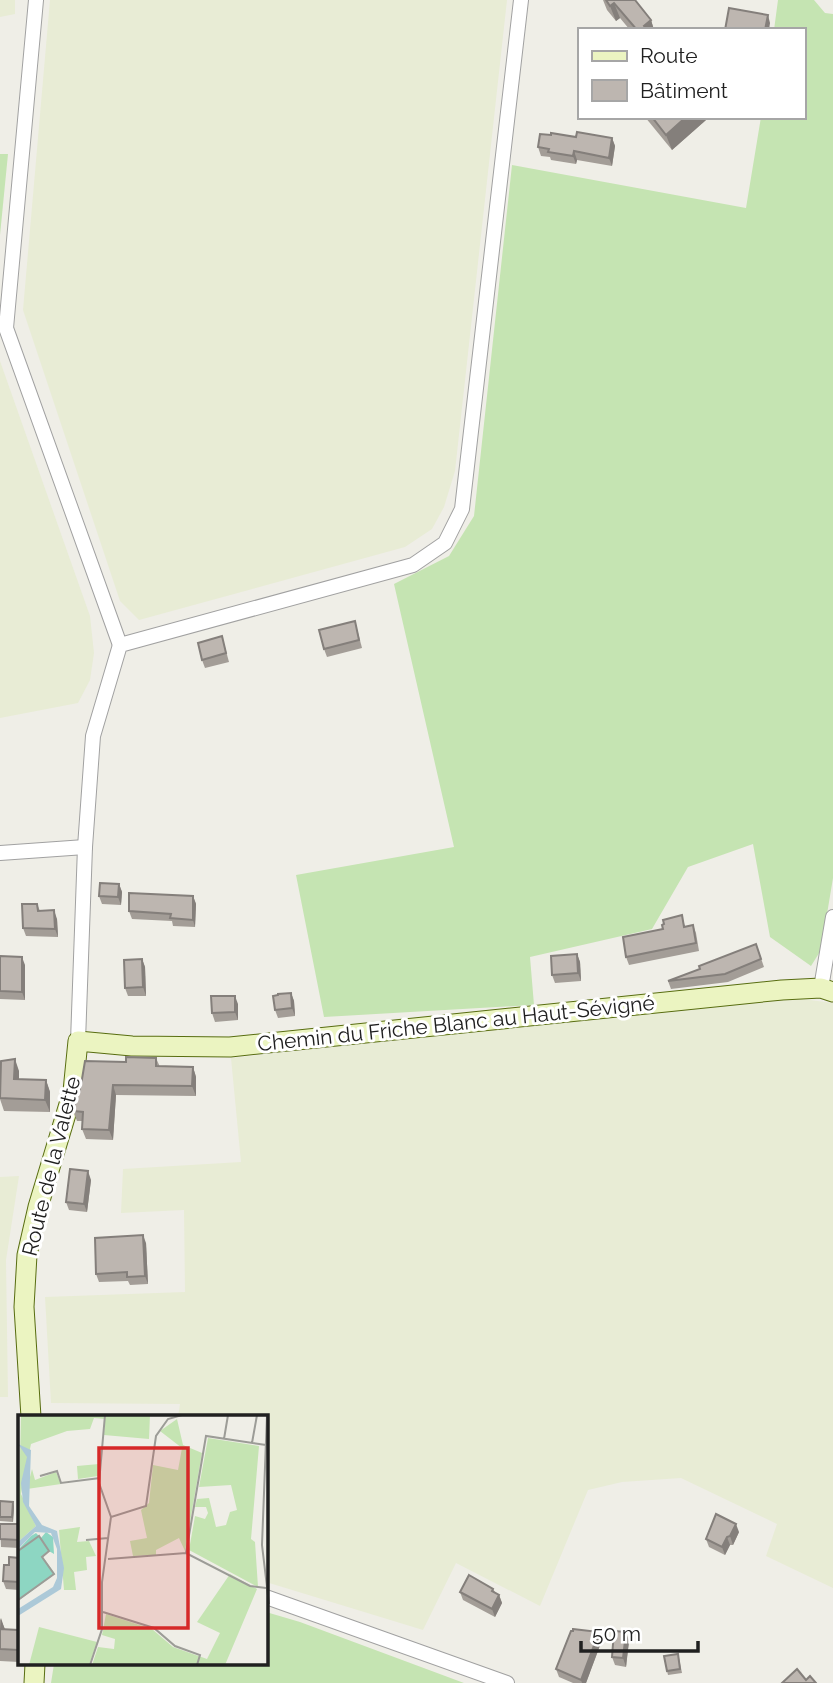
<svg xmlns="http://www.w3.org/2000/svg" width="833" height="1683" viewBox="0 0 833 1683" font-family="Raleway,sans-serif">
<rect width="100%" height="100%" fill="#efeee7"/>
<g fill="#e8ecd5">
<polygon points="0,0 15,0 15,14 0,17"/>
<polygon points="50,0 507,0 455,471 444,507 432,529 405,547 139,620 120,601 23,310"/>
<polygon points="0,361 90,616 94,653 90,680 78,703 0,718"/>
<polygon points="794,998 833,1003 833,1588 766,1556 777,1524 681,1478 622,1482 588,1490 540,1606 456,1563 423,1630 266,1582 266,1417 178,1417 180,1404 51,1403 45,1297 185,1292 184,1210 121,1213 123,1169 241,1162 231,1058"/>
<polygon points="19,1176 6,1260 8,1397 0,1397 0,1177"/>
</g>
<g fill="#c5e4b2">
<polygon points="778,0 814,0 825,13 833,14 833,878 821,950 811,966 770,937 753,844 688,867 652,929 530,957 534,1005 324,1017 296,875 454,847 394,584 449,556 474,516 512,165 746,208 761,117 803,117 803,30 774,30"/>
<polygon points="0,154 8,154 0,235"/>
<polygon points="266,1612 300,1622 464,1683 51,1683 54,1664 266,1664"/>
</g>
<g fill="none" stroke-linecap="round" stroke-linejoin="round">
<g stroke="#a1a1a1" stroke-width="16">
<g id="street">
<polyline points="36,0 6,328 120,645"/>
<polyline points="0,853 85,847"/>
<polyline points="821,988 833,917"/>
<polyline points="78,1041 85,847 93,736 120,645 413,565 445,543 462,509 521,0"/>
<polyline points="266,1597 507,1683"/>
</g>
</g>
<g stroke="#586d10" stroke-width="21">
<g id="secondary">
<polyline points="31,1417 24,1307 27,1255 38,1207 73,1091 78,1041 132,1046 230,1047 782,990 821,988 833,992"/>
<polyline points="34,1683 35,1664"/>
</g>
</g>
<use href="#street" stroke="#fff" stroke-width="14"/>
<use href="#secondary" stroke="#ebf4c1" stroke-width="19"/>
</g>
<g fill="#a39d97">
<polygon points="603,0 635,0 651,20 654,30 630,30 620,18 616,21 607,10"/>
<polygon points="645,117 704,117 706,120 672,150"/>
<polygon points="551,135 612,138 615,146 612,166 577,160 576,164 551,160 550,157 541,156 538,147"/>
<polygon points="355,621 362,648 327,657 324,649"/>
<polygon points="222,636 229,662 205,668 202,660"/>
<polygon points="119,884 122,892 121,905 102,904 99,896"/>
<polygon points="193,896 196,904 195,927 173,926 172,921 132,919 129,911"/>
<polygon points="37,904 40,911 57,919 58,937 26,936 23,928"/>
<polygon points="682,915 685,927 693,925 696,933 699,951 629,965 626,957"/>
<polygon points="756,944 764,967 728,982 671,989 668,981 700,969"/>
<polygon points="577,954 580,962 581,981 555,983 552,975"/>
<polygon points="0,956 25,965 25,1000 0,999"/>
<polygon points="142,959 145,967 146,996 128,996 125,988"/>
<polygon points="291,993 294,1001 295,1016 278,1018 275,1010"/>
<polygon points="238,1004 238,1020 215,1022 212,1013"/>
<polygon points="156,1058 160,1067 193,1067 196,1077 196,1096 116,1095 113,1140 86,1139 82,1129 83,1121 77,1121 73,1111 126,1062"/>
<polygon points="1,1061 19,1071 19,1079 46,1080 50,1092 50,1112 4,1111 0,1099"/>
<polygon points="91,1180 87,1212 69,1210 66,1202"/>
<polygon points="146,1243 148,1284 130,1285 128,1281 99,1282 96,1274"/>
<polygon points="0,1501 14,1506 13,1522 0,1521"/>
<polygon points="0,1524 19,1524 19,1548 1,1547"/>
<polygon points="739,1532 733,1545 730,1545 725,1555 709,1547 706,1539"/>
<polygon points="19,1558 19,1590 6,1589 3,1581 9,1565"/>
<polygon points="493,1589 495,1592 499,1595 502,1603 495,1617 463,1600 460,1592"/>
<polygon points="0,1618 5,1629 19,1633 19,1662 0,1661"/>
<polygon points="602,1640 586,1683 573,1683 559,1677 556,1669"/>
<polygon points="629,1641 626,1667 615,1665 612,1657"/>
<polygon points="679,1658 682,1673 668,1675 667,1671"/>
</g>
<g fill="#847f7b">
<polygon points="614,3 620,18 616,21 610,6"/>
<polygon points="768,15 770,23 769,30 765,30"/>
<polygon points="651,20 654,30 645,30 644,26"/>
<polygon points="686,117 704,117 706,120 672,150 666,135"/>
<polygon points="612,138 615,146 612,166 609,158"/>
<polygon points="574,151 577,160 576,164 573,156"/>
<polygon points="119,884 122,892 121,905 118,897"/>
<polygon points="193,896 196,904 195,927 193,920"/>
<polygon points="54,910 57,919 58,937 55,929"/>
<polygon points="577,954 580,962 581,981 578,973"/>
<polygon points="22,957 25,965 25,1000 22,992"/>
<polygon points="142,959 145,967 146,996 143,987"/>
<polygon points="291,993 294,1001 295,1016 292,1008"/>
<polygon points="235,996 238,1004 238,1020 235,1012"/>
<polygon points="15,1059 19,1071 19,1091 14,1079"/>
<polygon points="193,1067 196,1077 196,1096 192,1086"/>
<polygon points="46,1080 50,1092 50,1112 45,1100"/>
<polygon points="113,1085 116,1095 113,1140 109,1130"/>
<polygon points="88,1171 91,1180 87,1212 84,1204"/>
<polygon points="143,1235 146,1243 148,1284 145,1276"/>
<polygon points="13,1502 14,1506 13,1522 12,1517"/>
<polygon points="736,1524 739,1532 733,1545 730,1536"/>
<polygon points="727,1537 730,1545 725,1555 722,1547"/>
<polygon points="499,1595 502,1603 495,1617 492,1609"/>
<polygon points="1,1618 5,1630 0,1630"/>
<polygon points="599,1632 602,1640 586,1683 582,1683 581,1680"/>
<polygon points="626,1632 629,1641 626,1667 623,1658"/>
</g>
<g fill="#bdb6b0" stroke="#847f7b" stroke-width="2">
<polygon points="606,0 635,0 651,20 644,26 647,30 637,30 614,3 610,6"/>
<polygon points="729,8 768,15 765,30 725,30"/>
<polygon points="652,117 686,117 666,135"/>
<polygon points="577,132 612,138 609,158 574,151 573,156 548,152 549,149 538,147 540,134 551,135 551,133 576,137"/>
<polygon points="355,621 359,640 324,649 319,630"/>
<polygon points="222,636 226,653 202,660 198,643"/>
<polygon points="100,883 119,884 118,897 99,896"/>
<polygon points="129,893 193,896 193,920 170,918 171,914 129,911"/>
<polygon points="22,904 37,904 38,911 54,910 55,929 23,928"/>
<polygon points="682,915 684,927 693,925 696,943 626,957 623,937 663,929 662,925 664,924 663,920"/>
<polygon points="756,944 761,959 725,974 668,981 700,969 699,966"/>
<polygon points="577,954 578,973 552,975 551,956"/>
<polygon points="0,956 22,957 22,992 0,991"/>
<polygon points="142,959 143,987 125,988 124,960"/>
<polygon points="291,993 292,1008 275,1010 273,996 278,995 278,994"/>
<polygon points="211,996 235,996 235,1012 212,1013"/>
<polygon points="126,1057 156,1058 156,1066 193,1067 192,1086 113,1085 109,1130 82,1129 83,1112 73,1111 81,1085 85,1061 126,1062"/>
<polygon points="15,1059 14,1079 46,1080 45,1100 0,1098 1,1061"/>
<polygon points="70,1169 88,1171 84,1204 66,1202"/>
<polygon points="143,1235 145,1276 127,1277 127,1272 96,1274 95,1238"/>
<polygon points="0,1501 13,1502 12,1517 0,1517"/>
<polygon points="716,1514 736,1524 730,1536 727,1537 722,1547 706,1539"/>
<polygon points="0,1524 19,1524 19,1540 0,1539"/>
<polygon points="9,1557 19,1558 19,1582 3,1581 4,1565 9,1565"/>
<polygon points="469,1575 493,1589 492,1591 499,1595 492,1609 460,1592"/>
<polygon points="0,1629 18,1630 18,1650 0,1649"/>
<polygon points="573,1629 599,1632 581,1680 556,1669 571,1631 573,1631"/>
<polygon points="614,1631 626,1632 623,1658 612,1657"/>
<polygon points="678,1654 680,1669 667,1671 664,1656"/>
<polygon points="797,1669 806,1680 810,1676 816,1683 782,1683"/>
</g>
<g text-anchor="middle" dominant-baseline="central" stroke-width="6" stroke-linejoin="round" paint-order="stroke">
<g font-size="21" fill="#202020" stroke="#fff">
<text transform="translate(456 1023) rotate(-6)">Chemin du Friche Blanc au Haut-Sévigné</text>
<text transform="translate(51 1166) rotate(-76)">Route de la Valette</text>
</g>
</g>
<g transform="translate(18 1415)">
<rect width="250" height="250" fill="#efeee7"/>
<path d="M3 0H132L131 24 86 20 87 4 76 3 72 14 49 16 13 29 3 79 18 111 0 127ZM159 4 165 30 184 38 167 136 161 123 138 135V140L115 141 112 126 129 123 123 95 131 88 135 50 160 55 164 33 142 16ZM190 23 241 31 233 124 237 127 240 172 171 135 177 101 187 104 190 98 188 92H177L179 84 191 83 198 112 208 110 212 97 219 95 213 70 181 72ZM81 49 80 61 60 64 59 51ZM14 54 17 65 38 57 43 69 9 74ZM62 112 59 127 71 126 78 141 68 142 69 155 56 157 58 175H46L41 115ZM212 159 239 174 207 250H74L80 232 96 234 97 224 84 220 88 199 134 214 155 232 189 244 202 218 179 207ZM21 212 79 227 71 250H11Z" fill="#c5e4b2"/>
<path d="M28 117 35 122 36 139 31 136 25 142 37 159 0 186V135L13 121 18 118 23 123Z" fill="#8dd6c2"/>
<path d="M0 29 13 35 11 91 24 110 39 116 46 153 43 174 0 201V194L35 172 39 163V134L33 118 17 117 0 134V127L18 111 5 87 3 68 9 42Z" fill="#acc9d8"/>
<path fill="none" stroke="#9c9c97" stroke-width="2" d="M87 0 81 68 93 102M249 0 244 130 251 189M206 24 210 0M234 28 239 0M22 61 39 56 43 68 82 63M68 125 90 123M0 136 21 121 31 136 24 142 36 159 0 185M168 138 188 21 248 30M90 144 168 138 232 171 248 173M85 197 136 213 157 231 182 240 179 250M72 250 84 214V167L93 102 128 91 138 21 150 4 164 0"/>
<path fill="#d62828" fill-opacity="0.15" stroke="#d62828" stroke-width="3.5" d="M81 33H170V213H81Z"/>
<rect width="250" height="250" fill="none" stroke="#202020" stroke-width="3.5"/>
</g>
<rect x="578" y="28" width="228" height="91" fill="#ffffff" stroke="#a6a6a6" stroke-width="2"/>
<rect x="592" y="51" width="35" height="10" fill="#ebf4c1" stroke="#a6a6a6" stroke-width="2"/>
<text x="640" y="63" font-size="21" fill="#202020">Route</text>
<rect x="592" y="80" width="35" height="21" fill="#bdb6b0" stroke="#a6a6a6" stroke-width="2"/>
<text x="640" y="98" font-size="21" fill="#202020">Bâtiment</text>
<path d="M581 1641v10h117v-10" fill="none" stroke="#202020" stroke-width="3.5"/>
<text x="592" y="1641" font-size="21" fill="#202020" stroke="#ffffff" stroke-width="5" paint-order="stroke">50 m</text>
</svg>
